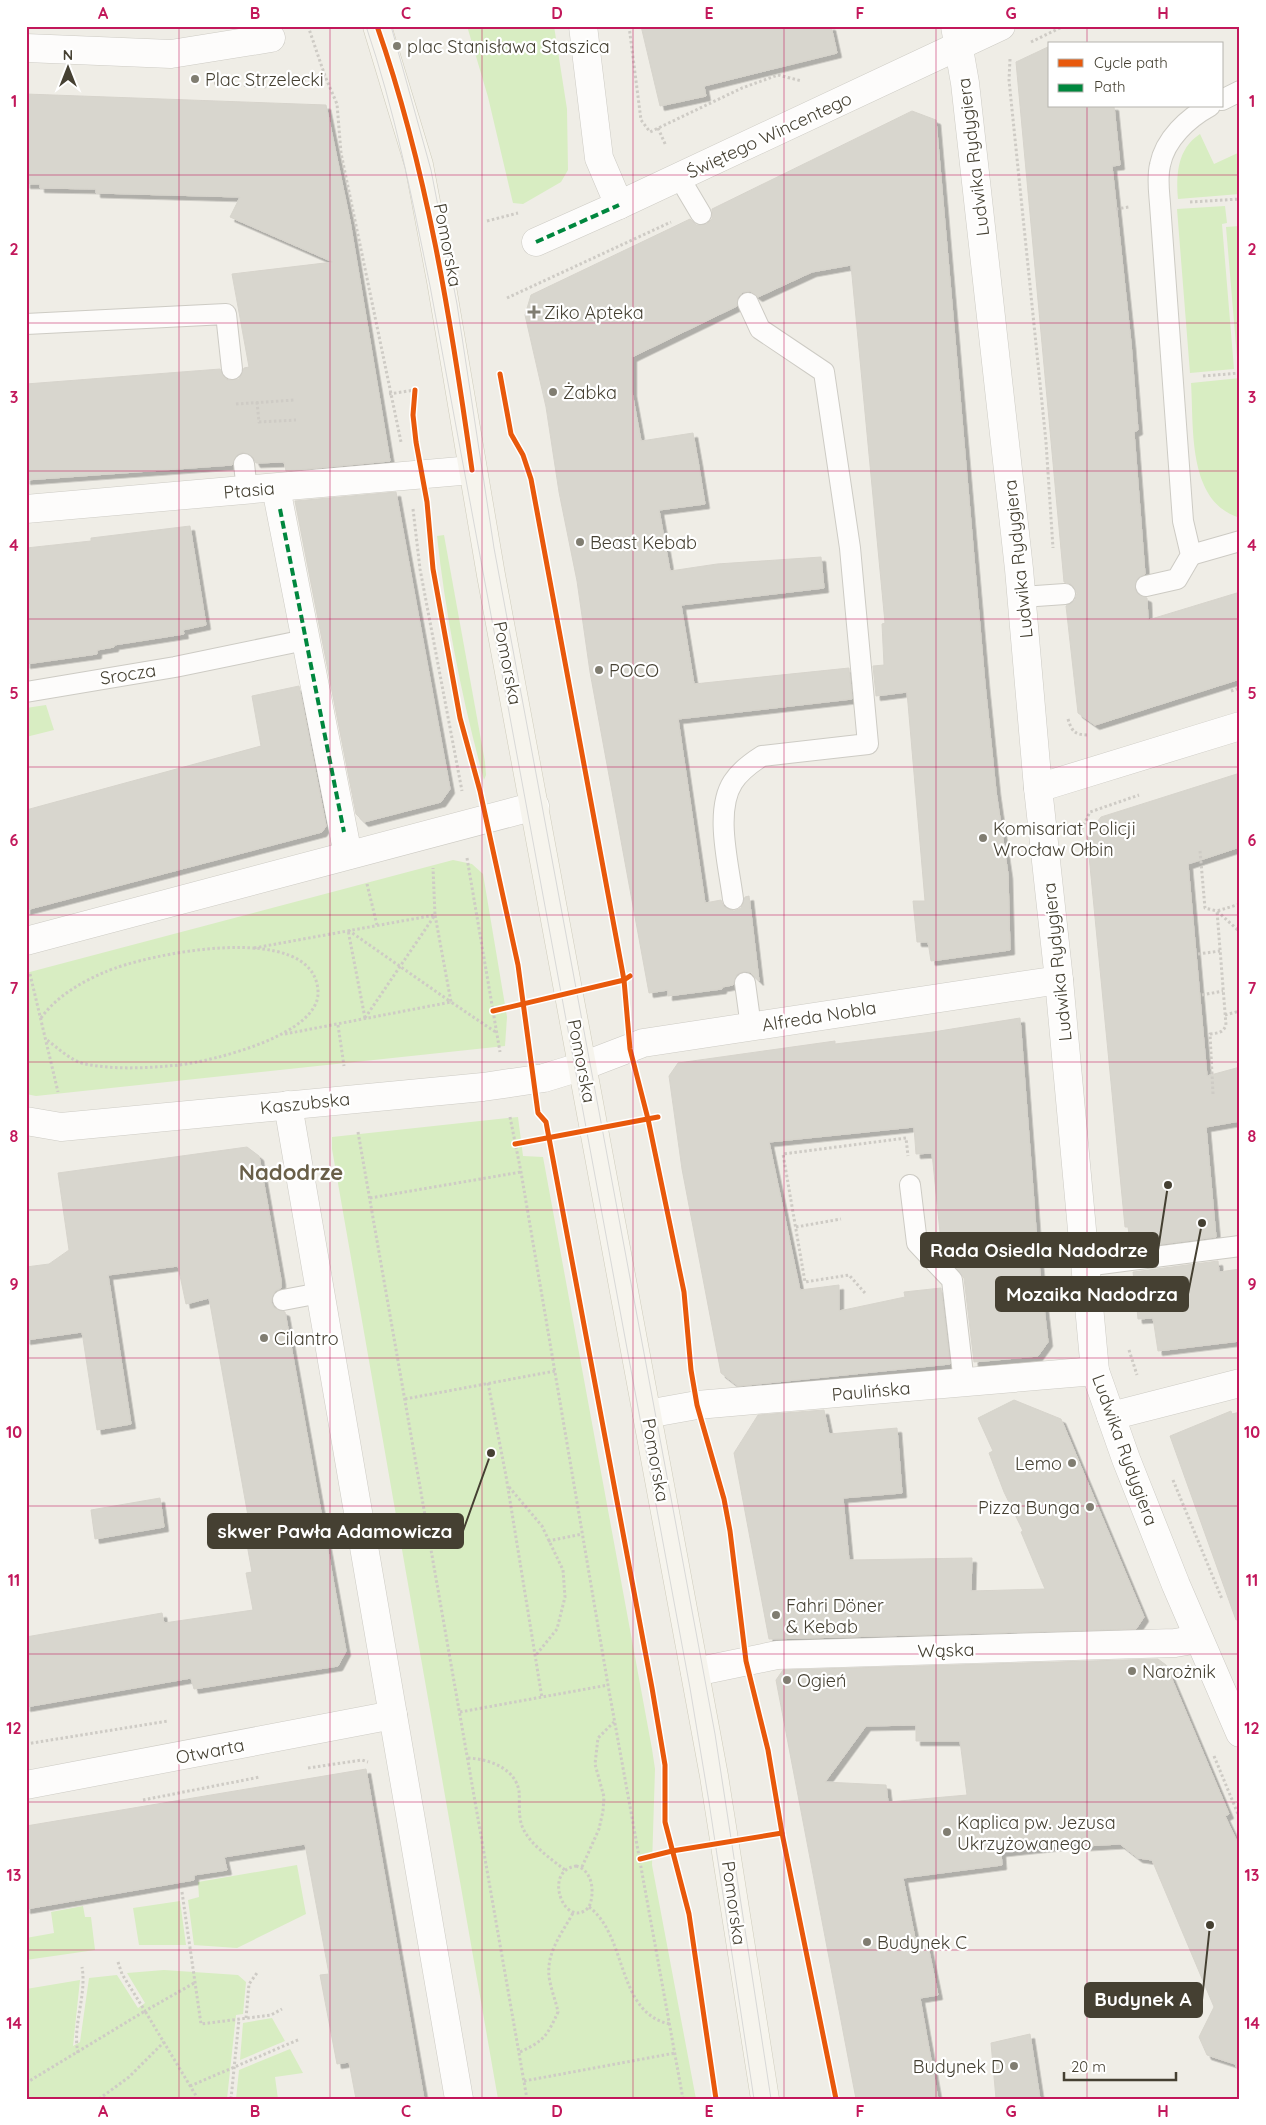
<svg xmlns="http://www.w3.org/2000/svg" width="1266" height="2125" viewBox="0 0 1266 2125" font-family="Quicksand,sans-serif">
<defs>
<filter id="shadow"><feDropShadow dx="4.5" dy="4.5" stdDeviation="0" flood-color="#0004"/></filter>
</defs>
<rect width="100%" height="100%" fill="#efede6"/>
<g fill="#d8edc2">
<polygon points="467,26 554,26 567,109 568,170 561,182 523,204 513,203 512,199 488,97"/>
<path d="M1200 134 1214 164 1240 152V194L1178 199C1176 175 1177 149 1200 134Z"/>
<polygon points="1225,206 1227,223 1222,224 1234,369 1190,373 1177,209"/>
<polygon points="1240,226 1240,368 1238,369 1226,227"/>
<path d="M1240 378V518C1187 502 1194 428 1191 383Z"/>
<path d="M444 535 485 762 486 775 484 780C462 700 446 618 437 536Z"/>
<polygon points="46,705 54,730 26,737 26,708"/>
<polygon points="453,860 472,864 483,874 507,1017 505,1046 36,1096 26,1094 26,973"/>
<polygon points="518,1117 523,1156 543,1157 652,1749 655,1769 652,1865 696,2099 498,2099 332,1149 332,1137"/>
<polygon points="297,1865 306,1914 237,1948 194,1945 188,1900 199,1897 198,1882"/>
<polygon points="180,1901 186,1945 139,1945 133,1908"/>
<polygon points="83,1906 85,1917 91,1917 95,1950 26,1960 26,1938 54,1933 51,1912"/>
<polygon points="164,1970 238,1975 246,1982 243,2014 236,2015 227,2099 26,2099 26,1989 80,1980 73,2046 80,2042 89,1978 117,1975 138,2008 145,2003 127,1973"/>
<polygon points="272,2018 285,2041 240,2060 243,2023"/>
<polygon points="290,2049 303,2073 275,2077 278,2099 236,2099 239,2070"/>
</g>
<g fill="#d8d6ce" stroke="#d7d4cc" fill-rule="evenodd" filter="url(#shadow)">
<polygon points="641,26 831,26 837,53 704,86 706,96 660,106"/>
<polygon points="1050,46 1050,106 1114,106 1120,165 1112,166 1131,343 1138,430 1134,432 1145,574 1138,578 1135,589 1138,594 1147,598 1148,620 1240,592 1240,679 1095,725 1078,713 1066,606 1075,600 1077,593 1071,584 1064,582 1016,62"/>
<polygon points="26,94 326,105 350,221 390,461 286,471 284,462 256,463 253,457 243,452 237,455 232,465 26,480 26,384 220,369 227,380 239,379 244,368 249,367 232,274 333,262 230,217 240,197 96,193 96,189 40,188 40,184 26,184"/>
<polygon points="912,111 936,120 985,684 996,791 1008,874 1010,950 931,961 928,942 917,942 913,901 925,901 907,692 876,696 873,666 884,665 882,624 885,623 851,265 812,272 758,297 750,291 743,292 738,297 737,306 632,357 632,392 641,441 693,433 698,461 705,504 659,510 670,571 717,564 821,557 824,588 681,605 694,684 849,668 852,699 678,719 705,903 721,900 724,907 734,911 741,908 745,897 749,896 759,981 750,972 744,971 737,974 733,985 722,987 722,989 668,996 668,990 649,993 590,672 577,581 559,492 546,407 525,315 531,295 690,219 696,225 707,224 712,219 712,209"/>
<polygon points="396,492 450,789 441,802 364,822 356,814 295,501"/>
<polygon points="190,526 206,625 183,630 184,634 114,645 114,647 97,650 97,654 26,664 26,548 91,541 91,538"/>
<polygon points="299,686 326,826 322,832 26,910 26,810 261,746 252,696"/>
<polygon points="1240,773 1240,847 1188,864 1207,1076 1240,1067 1240,1121 1206,1127 1216,1237 1131,1248 1128,1227 1125,1227 1087,835 1101,817"/>
<polygon points="1020,1018 1038,1255 1048,1342 1038,1356 974,1362 964,1278 942,1252 932,1153 916,1154 914,1127 769,1142 800,1290 839,1285 839,1311 905,1297 904,1292 941,1288 950,1364 738,1386 721,1373 682,1169 669,1076 678,1063 835,1041 835,1044 933,1032"/>
<polygon points="247,1147 259,1156 281,1280 281,1288 275,1291 271,1302 274,1308 285,1312 346,1651 338,1666 194,1689 191,1678 26,1707 26,1637 162,1613 164,1623 253,1610 246,1573 252,1572 242,1517 248,1516 209,1298 186,1304 178,1266 108,1275 131,1424 97,1430 82,1332 26,1340 26,1267 49,1264 69,1250 58,1173"/>
<polygon points="1218,1261 1219,1272 1240,1269 1240,1341 1158,1351 1153,1318 1138,1319 1133,1272"/>
<polygon points="1014,1400 1061,1419 1144,1617 1136,1629 769,1639 734,1453 758,1415 824,1410 829,1434 897,1428 902,1493 843,1498 849,1560 972,1558 971,1591 1045,1589 1021,1532 1023,1531 1004,1492 989,1453 993,1451 978,1418"/>
<polygon points="1231,1411 1232,1414 1240,1412 1240,1619 1236,1620 1170,1436"/>
<polygon points="160,1498 164,1527 95,1539 91,1510"/>
<path d="M1158 1659 1166 1665 1229 1814 1225 1816 1240 1848V2067H1236L1235 2064 1207 2055 1199 2037 1214 2007 1152 1860 1138 1858 1120 1844 1086 1846V1843L1001 1852 1002 1865 903 1878 917 1948 928 1946 938 1995 920 1998 938 2099H856L776 1680 783 1670ZM916 1725V1741H960L967 1795 888 1802 886 1785 825 1782 866 1726Z"/>
<polygon points="366,1769 424,2099 356,2099 349,2062 337,2064 320,1975 329,1974 305,1844 224,1857 227,1870 194,1875 194,1880 26,1909 26,1826"/>
<polygon points="1030,2034 1040,2099 996,2099 991,2043"/>
</g>
<g fill="none" stroke-linecap="round" stroke-linejoin="round">
<g stroke="#cdcbc4" stroke-width="22">
<g id="lane">
<polyline points="1222,100 1240,91"/>
<polyline points="679,177 701,214"/>
<polyline points="26,324 226,314 232,369"/>
<polyline points="244,464 247,491"/>
<polyline points="1191,555 1240,541"/>
<path d="M1146 586 1177 579 1191 555 1183 521 1160 204C1159 191 1157 178 1160 165 1165 139 1188 118 1210 106"/>
<polyline points="1022,597 1065,594"/>
<polyline points="26,692 175,667 305,640"/>
<path d="M733 899C729 866 714 811 733 782 740 771 751 763 762 756L868 744 850 548 824 372 760 329 748 303"/>
<polyline points="745,983 751,1027"/>
<polyline points="910,1185 917,1243 952,1280 964,1383"/>
<polyline points="1085,1266 1240,1246"/>
<polyline points="283,1300 320,1293"/>
</g>
</g>
<g stroke="#cdcbc4" stroke-width="29">
<g id="street">
<polyline points="583,26 599,158 619,205"/>
<polyline points="955,26 965,83 1019,569 1038,788 1059,980 1095,1371 1126,1459 1176,1585 1240,1733"/>
<polyline points="26,48 171,54 271,38"/>
<polyline points="536,242 619,205 1001,26"/>
<polyline points="276,488 348,855"/>
<polyline points="26,509 472,470"/>
<polyline points="1038,788 1240,726"/>
<polyline points="26,941 535,806"/>
<polyline points="288,1105 459,2099"/>
<polyline points="26,1121 61,1127 483,1087 544,1078 583,1066 643,1043 1059,980"/>
<polyline points="647,1414 697,1405 1095,1371"/>
<polyline points="1111,1416 1240,1383"/>
<polyline points="695,1672 777,1655 1175,1643 1198,1639"/>
<polyline points="26,1785 393,1715"/>
</g>
</g>
<g stroke="#cfccbc" stroke-width="29">
<polyline id="secondary" points="377,26 419,165 441,281 491,575 714,1776 765,2099"/>
</g>
<g stroke="#cecbc5" stroke-width="3" stroke-dasharray="2.5 2.5" stroke-linecap="butt">
<polyline points="308,26 325,76 337,104 341,153 401,442"/>
<polyline points="629,26 641,120 650,132 742,88 778,75 802,81"/>
<polyline points="1031,42 1064,26"/>
<polyline points="1010,59 1009,80 1046,442 1053,548"/>
<polyline points="214,83 268,87 325,76"/>
<polyline points="658,128 666,146"/>
<polyline points="1190,202 1240,199"/>
<polyline points="1116,209 1129,207"/>
<polyline points="487,221 518,213"/>
<polyline points="507,298 671,222"/>
<polyline points="1203,376 1240,373"/>
<polyline points="389,394 415,390"/>
<polyline points="257,402 259,422 296,420"/>
<polyline points="236,404 295,400"/>
<polyline points="413,509 420,569 462,791"/>
<polyline points="1231,691 1240,688"/>
<path d="M1068 719C1072 732 1075 735 1089 735"/>
<polyline points="1079,834 1090,812 1139,795"/>
<polyline points="1200,851 1205,908 1217,911 1240,932"/>
<polyline points="467,858 500,1052"/>
<polyline points="367,884 377,925"/>
<polyline points="254,948 435,915 433,868"/>
<polyline points="1198,954 1220,951"/>
<polyline points="30,974 58,1092"/>
<polyline points="1202,995 1223,991"/>
<polyline points="1225,1015 1240,1011"/>
<path d="M41 1018C56 997 81 982 105 972 146 954 314 919 318 991 321 1035 212 1061 179 1065 148 1068 116 1070 85 1064 71 1061 58 1048 47 1040"/>
<polyline points="365,1018 348,930 451,1002"/>
<polyline points="365,1018 435,915 451,1002"/>
<polyline points="338,1025 344,1066"/>
<polyline points="285,1034 451,1002 497,1033"/>
<path d="M1213 1094 1210 1034C1218 1033 1223 1033 1226 1025L1217 911 1240 904"/>
<polyline points="510,1117 521,1172 608,1685 683,2099"/>
<polyline points="358,1132 527,2099"/>
<polyline points="370,1198 521,1172"/>
<polyline points="796,1227 841,1219"/>
<polyline points="865,1293 849,1275 805,1282 783,1154 906,1138 908,1156"/>
<polyline points="1129,1350 1137,1375"/>
<polyline points="488,1383 506,1476 542,1698"/>
<polyline points="405,1399 555,1371"/>
<polyline points="1173,1480 1222,1599"/>
<polyline points="509,1487 542,1526 563,1570 565,1597 557,1629 536,1655"/>
<polyline points="548,1541 582,1534"/>
<polyline points="460,1712 608,1685"/>
<polyline points="26,1744 168,1721"/>
<polyline points="1214,1756 1240,1819"/>
<path d="M468 1758C489 1759 515 1768 519 1791 520 1802 518 1815 522 1826 529 1844 550 1858 565 1870"/>
<polyline points="308,1768 362,1760 368,1762"/>
<polyline points="143,1800 260,1777"/>
<path d="M576 1866C593 1870 595 1893 589 1907 566 1932 541 1871 576 1866Z"/>
<polyline points="582,1867 599,1829 603,1811 604,1797 595,1764 598,1738 614,1722"/>
<polyline points="182,1892 201,2024 271,2015 282,2009"/>
<path d="M589 1907C628 1936 616 2013 670 2024"/>
<polyline points="118,1962 122,1974 145,2011 196,1982"/>
<polyline points="246,2018 249,1984 257,1973"/>
<path d="M520 2052C544 2041 547 2036 558 2012 556 2002 552 1992 550 1982 544 1955 561 1935 573 1913"/>
<path d="M78 2053C72 2025 87 1996 82 1967"/>
<polyline points="524,2081 675,2053"/>
<polyline points="26,2083 145,2011 198,2099"/>
<polyline points="190,2086 300,2039"/>
<polyline points="99,2099 129,2077 164,2042"/>
<polyline points="231,2099 239,2019"/>
</g>
<use href="#lane" stroke="#fdfcfb" stroke-width="20"/>
<use href="#street" stroke="#fdfcfb" stroke-width="28"/>
<use href="#secondary" stroke="#f6f4ed" stroke-width="28"/>
<g stroke="#d8d8d7" stroke-width="1">
<path d="M366 26C395 111 412 198 430 286L690 1688 709 1802 754 2099"/>
<polyline points="391,26 431,170 457,304 494,548 715,1734 771,2099"/>
</g>
<g stroke="#00873e" stroke-width="4" stroke-dasharray="8 4" stroke-linecap="butt">
<polyline points="536,242 619,205"/>
<polyline points="280,509 344,832"/>
</g>
<g stroke="#fff" stroke-width="8">
<g id="cycleway">
<path d="M377 26C427 169 451 320 472 470"/>
<polyline points="500,374 511,434 523,455 531,479 624,980 630,1049 648,1119 684,1292 691,1370 697,1405 724,1499 730,1531 746,1661 768,1750 782,1833 836,2099"/>
<polyline points="415,390 413,415 416,442 427,502 433,569 460,718 480,791 518,965 538,1113 546,1122 549,1138 652,1688 665,1765 665,1822 689,1914 716,2099"/>
<polyline points="493,1011 624,980 630,976"/>
<polyline points="515,1144 658,1117"/>
<polyline points="640,1859 672,1851 782,1833"/>
</g>
</g>
<use href="#cycleway" stroke="#e8590c" stroke-width="5"/>
</g>
<path fill="none" stroke="#c2185b" stroke-width="1" stroke-opacity="0.55" d="M179 26V2099M330 26V2099M482 26V2099M633 26V2099M784 26V2099M936 26V2099M1087 26V44M1087 106V2099M26 175H1240M26 323H1240M26 471H1240M26 619H1240M26 767H1240M26 915H1240M26 1062H1240M26 1210H1240M26 1358H1240M26 1506H1240M26 1654H1240M26 1802H1240M26 1950H1240"/>
<g fill="#807d71" stroke="#fff" stroke-width="2">
<circle cx="397" cy="46" r="5"/>
<circle cx="195" cy="79" r="5"/>
<path d="M531.5 304.5h5v5h5v5h-5v5h-5v-5h-5v-5h5z"/>
<circle cx="553" cy="392" r="5"/>
<circle cx="580" cy="542" r="5"/>
<circle cx="599" cy="670" r="5"/>
<circle cx="983" cy="838" r="5"/>
<circle cx="264" cy="1338" r="5"/>
<circle cx="1072" cy="1463" r="5"/>
<circle cx="1090" cy="1507" r="5"/>
<circle cx="776" cy="1615" r="5"/>
<circle cx="1132" cy="1671" r="5"/>
<circle cx="787" cy="1680" r="5"/>
<circle cx="947" cy="1832" r="5"/>
<circle cx="867" cy="1942" r="5"/>
<circle cx="1014" cy="2066" r="5"/>
</g>
<g text-anchor="middle" dominant-baseline="central" stroke-width="4.5" stroke-linejoin="round" paint-order="stroke">
<g font-size="18" fill="#454032" stroke="#fff" text-anchor="start">
<text x="407" y="46">plac Stanisława Staszica</text>
<text x="205" y="79">Plac Strzelecki</text>
<text x="544" y="312">Ziko Apteka</text>
<text x="563" y="392">Żabka</text>
<text x="590" y="542">Beast Kebab</text>
<text x="609" y="670">POCO</text>
<text x="993" y="828">Komisariat Policji<tspan x="993" dy="21">Wrocław Ołbin</tspan></text>
<text x="274" y="1338">Cilantro</text>
<text x="1062" y="1463" text-anchor="end">Lemo</text>
<text x="1080" y="1507" text-anchor="end">Pizza Bunga</text>
<text x="786" y="1605">Fahri Döner<tspan x="786" dy="21">&amp; Kebab</tspan></text>
<text x="1142" y="1671">Narożnik</text>
<text x="797" y="1680">Ogień</text>
<text x="957" y="1822">Kaplica pw. Jezusa<tspan x="957" dy="21">Ukrzyżowanego</tspan></text>
<text x="877" y="1942">Budynek C</text>
<text x="1004" y="2066" text-anchor="end">Budynek D</text>
</g>
<g font-size="18" fill="#454032" stroke="#fff">
<text transform="translate(769 135) rotate(-25)">Świętego Wincentego</text>
<text transform="translate(973 157) rotate(-97)">Ludwika Rydygiera</text>
<text transform="translate(448 245) rotate(79)">Pomorska</text>
<text transform="translate(249 490) rotate(-5)">Ptasia</text>
<text transform="translate(1018 559) rotate(-96)">Ludwika Rydygiera</text>
<text transform="translate(508 663) rotate(79)">Pomorska</text>
<text transform="translate(128 674) rotate(-9)">Srocza</text>
<text transform="translate(1057 962) rotate(-96)">Ludwika Rydygiera</text>
<text transform="translate(819 1016) rotate(-9)">Alfreda Nobla</text>
<text transform="translate(582 1061) rotate(79)">Pomorska</text>
<text transform="translate(305 1103) rotate(-6)">Kaszubska</text>
<text transform="translate(871 1391) rotate(-5)">Paulińska</text>
<text transform="translate(1125 1450) rotate(70)">Ludwika Rydygiera</text>
<text transform="translate(656 1460) rotate(80)">Pomorska</text>
<text transform="translate(946 1650) rotate(-2)">Wąska</text>
<text transform="translate(210 1751) rotate(-11)">Otwarta</text>
<text transform="translate(734 1903) rotate(82)">Pomorska</text>
</g>
<g font-size="22" font-weight="bold" fill="#695f48" stroke="#fff">
<text x="291" y="1172">Nadodrze</text>
</g>
</g>
<path fill="none" stroke="#454032" stroke-width="2" d="M1168 1185L1158 1250M1202 1223L1188 1294M491 1453L463 1531M1210 1925L1202 2000"/>
<g fill="#454032" stroke="#fff" stroke-width="2">
<circle cx="1168" cy="1185" r="5"/>
<circle cx="1202" cy="1223" r="5"/>
<circle cx="491" cy="1453" r="5"/>
<circle cx="1210" cy="1925" r="5"/>
</g>
<g fill="#454032" stroke="#454032" stroke-width="2">
<rect x="921" y="1233" width="237" height="34" rx="5"/>
<rect x="996" y="1277" width="192" height="34" rx="5"/>
<rect x="208" y="1514" width="255" height="34" rx="5"/>
<rect x="1085" y="1983" width="117" height="34" rx="5"/>
</g>
<g font-size="19" text-anchor="middle" font-weight="bold" fill="#fff">
<text x="1039" y="1257">Rada Osiedla Nadodrze</text>
<text x="1092" y="1301">Mozaika Nadodrza</text>
<text x="335" y="1538">skwer Pawła Adamowicza</text>
<text x="1143" y="2006">Budynek A</text>
</g>
<rect width="1266" height="2125" fill="none" stroke="#ffffff" stroke-width="55"/>
<rect x="1048" y="42" width="175" height="65" fill="#ffffff" stroke="#b5b3ad"/>
<rect x="1058" y="59" width="25" height="8" fill="#e8590c" stroke="#b5b3ad"/>
<text x="1094" y="68" font-size="15" fill="#454032">Cycle path</text>
<rect x="1058" y="84" width="25" height="8" fill="#00873e" stroke="#b5b3ad"/>
<text x="1094" y="92" font-size="15" fill="#454032">Path</text>
<g transform="translate(68 68)" stroke="#ffffff" stroke-width="4" paint-order="stroke">
<path d="M0-4L9 19L0 12L-9 19Z" fill="#454032"/>
<text y="-8" font-size="14" font-weight="bold" text-anchor="middle" fill="#454032">N</text>
</g>
<path d="M1064 2072v8h112v-8" fill="none" stroke="#454032" stroke-width="2.5"/>
<text x="1071" y="2072" font-size="15" fill="#454032" stroke="#ffffff" stroke-width="4" paint-order="stroke">20 m</text>
<rect x="28" y="28" width="1210" height="2070" fill="none" stroke="#c2185b" stroke-width="2"/>
<g font-size="16" text-anchor="middle" font-weight="bold" fill="#c2185b">
<text x="103" y="19">A</text>
<text x="255" y="19">B</text>
<text x="406" y="19">C</text>
<text x="557" y="19">D</text>
<text x="709" y="19">E</text>
<text x="860" y="19">F</text>
<text x="1011" y="19">G</text>
<text x="1163" y="19">H</text>
<text x="14" y="107">1</text>
<text x="1252" y="107">1</text>
<text x="14" y="255">2</text>
<text x="1252" y="255">2</text>
<text x="14" y="403">3</text>
<text x="1252" y="403">3</text>
<text x="14" y="551">4</text>
<text x="1252" y="551">4</text>
<text x="14" y="699">5</text>
<text x="1252" y="699">5</text>
<text x="14" y="846">6</text>
<text x="1252" y="846">6</text>
<text x="14" y="994">7</text>
<text x="1252" y="994">7</text>
<text x="14" y="1142">8</text>
<text x="1252" y="1142">8</text>
<text x="14" y="1290">9</text>
<text x="1252" y="1290">9</text>
<text x="14" y="1438">10</text>
<text x="1252" y="1438">10</text>
<text x="14" y="1586">11</text>
<text x="1252" y="1586">11</text>
<text x="14" y="1734">12</text>
<text x="1252" y="1734">12</text>
<text x="14" y="1881">13</text>
<text x="1252" y="1881">13</text>
<text x="14" y="2029">14</text>
<text x="1252" y="2029">14</text>
<text x="103" y="2117">A</text>
<text x="255" y="2117">B</text>
<text x="406" y="2117">C</text>
<text x="557" y="2117">D</text>
<text x="709" y="2117">E</text>
<text x="860" y="2117">F</text>
<text x="1011" y="2117">G</text>
<text x="1163" y="2117">H</text>
</g>
</svg>
